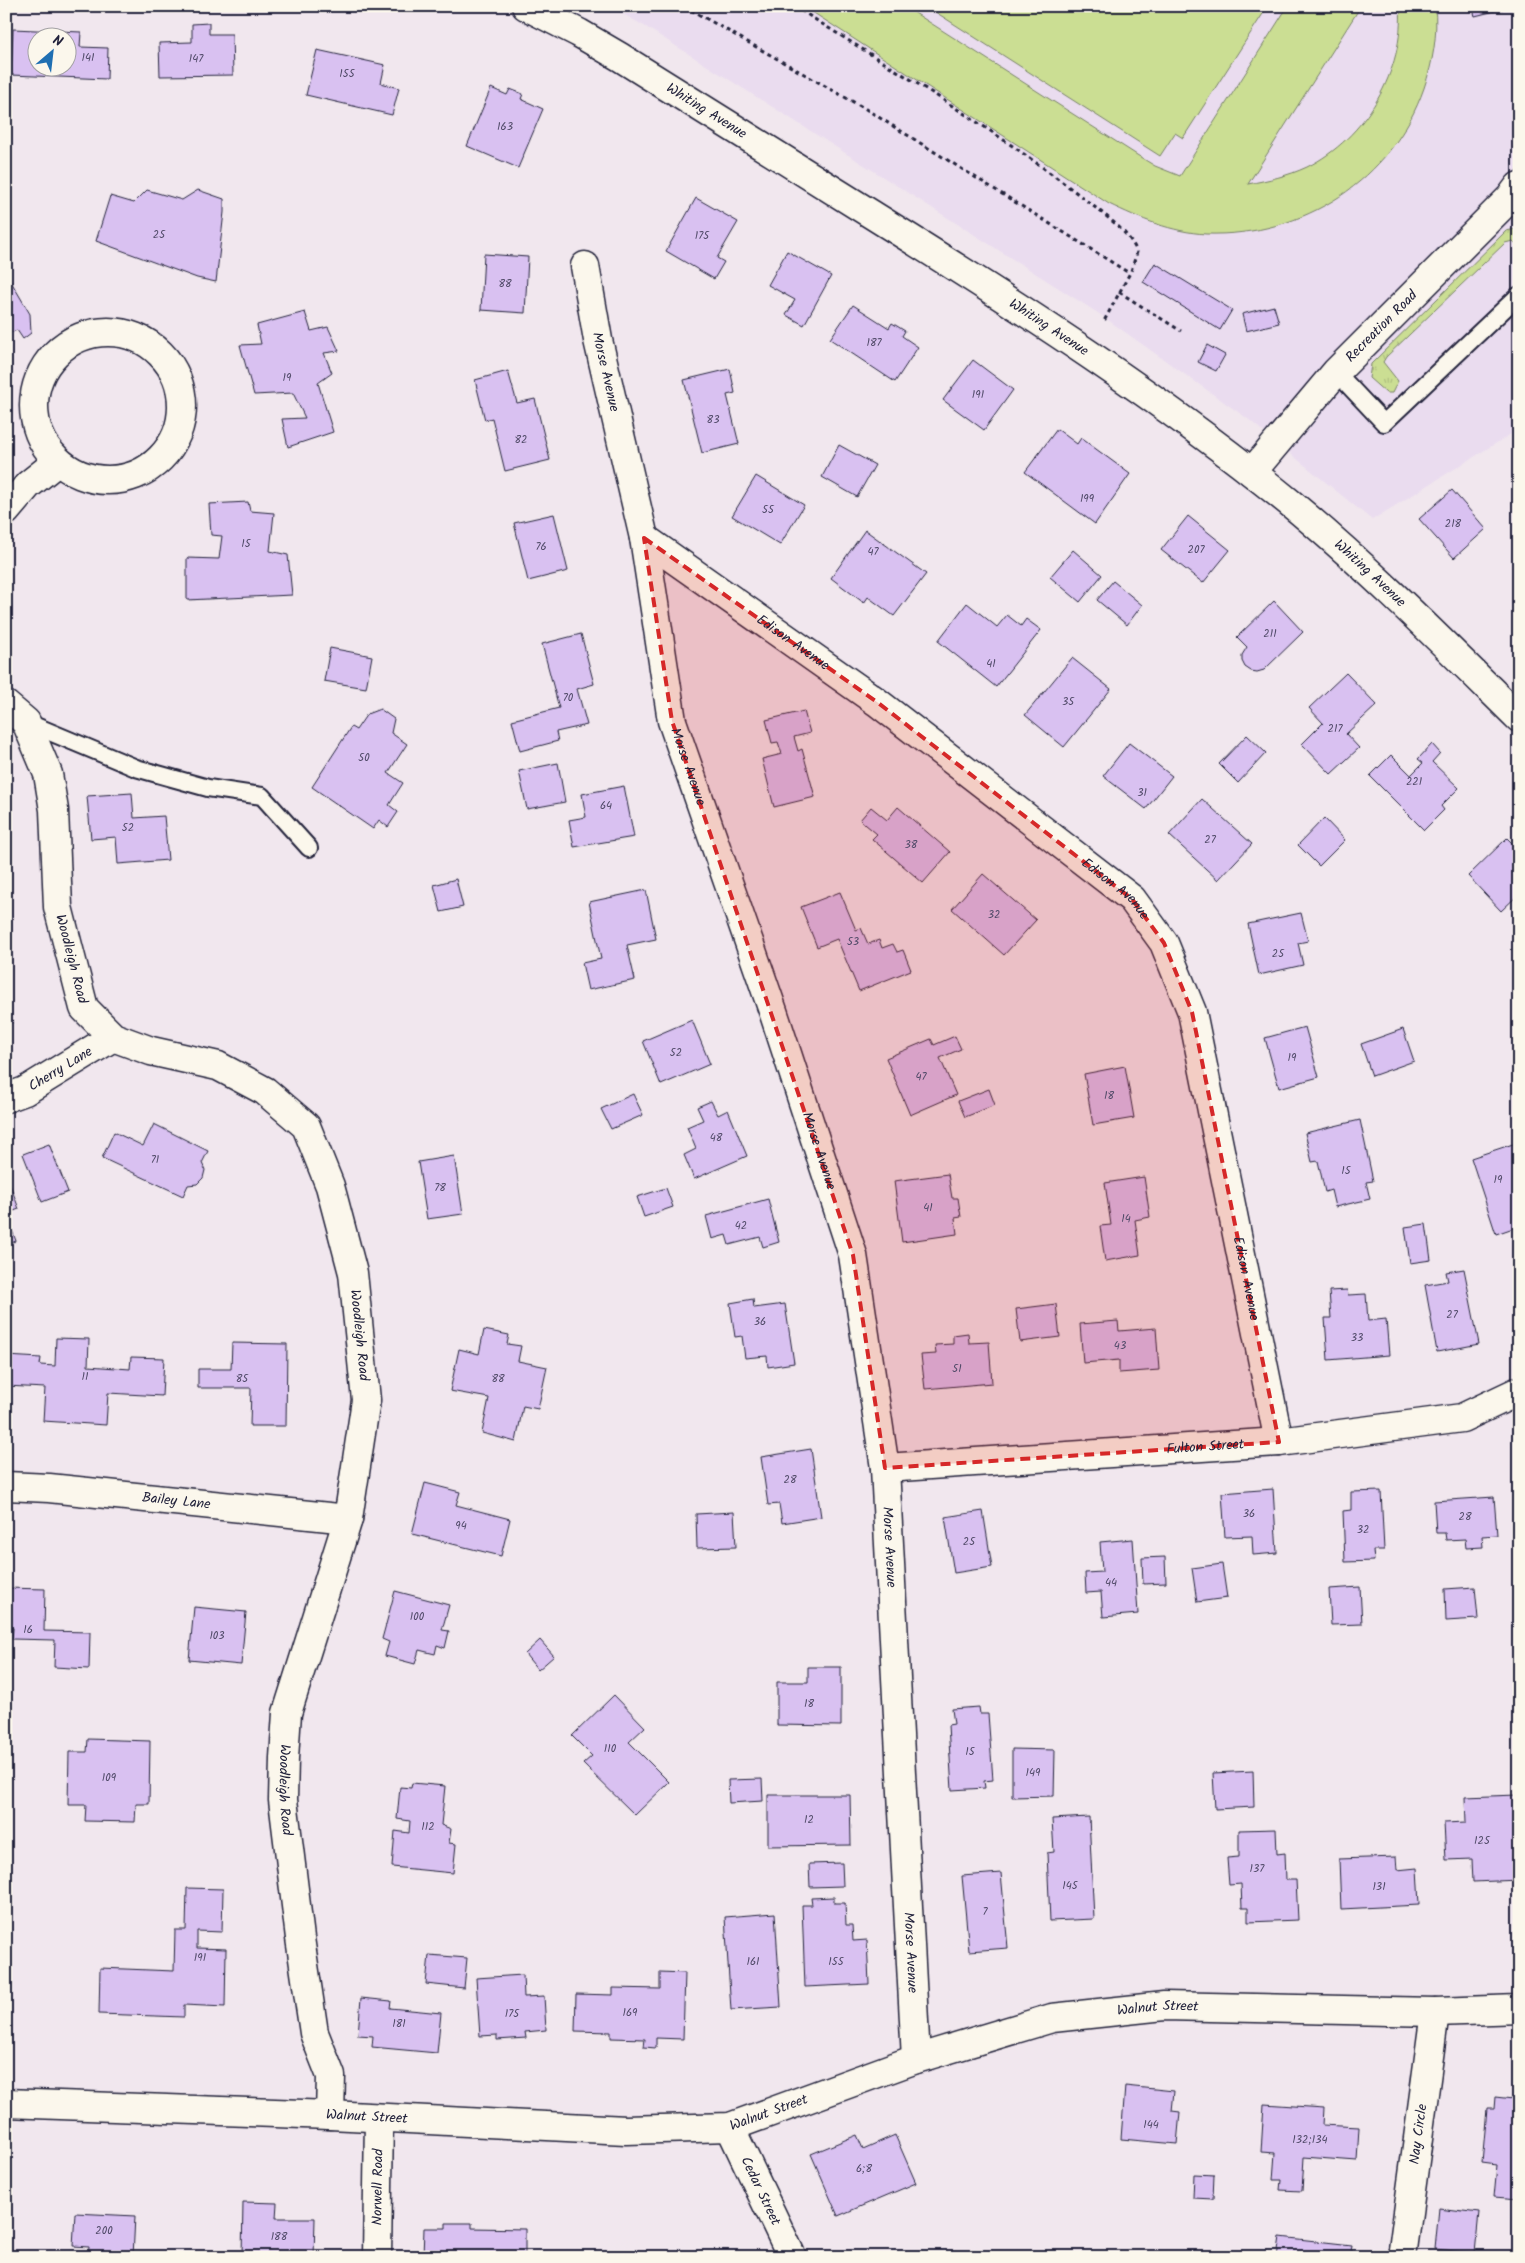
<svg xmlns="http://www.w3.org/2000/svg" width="1525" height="2263" viewBox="0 0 1525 2263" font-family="Kalam,sans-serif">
<defs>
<pattern id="grass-tufts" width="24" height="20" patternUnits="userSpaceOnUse" patternTransform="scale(1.25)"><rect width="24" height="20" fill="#cbde93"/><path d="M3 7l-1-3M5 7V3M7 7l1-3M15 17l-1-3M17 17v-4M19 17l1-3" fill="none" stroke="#aebe80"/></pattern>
</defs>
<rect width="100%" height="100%" fill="#f1e7ee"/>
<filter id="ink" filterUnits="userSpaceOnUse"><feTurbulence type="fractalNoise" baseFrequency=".02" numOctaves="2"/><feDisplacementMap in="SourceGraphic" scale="10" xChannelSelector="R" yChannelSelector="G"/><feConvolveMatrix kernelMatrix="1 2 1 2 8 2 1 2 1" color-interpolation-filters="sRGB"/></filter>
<g filter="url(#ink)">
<polygon fill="#eadcef" points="609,6 1519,6 1519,429 1372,520 1248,419 1098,313 646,27"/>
<polygon fill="url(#grass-tufts)" stroke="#768067" points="1516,229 1519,231 1519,247 1513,241 1505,243 1386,357 1383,362 1398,381 1392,393 1386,393 1369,378 1371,364 1506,231"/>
<g fill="#cbde93" stroke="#768067">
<path d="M803 6H904L1137 155 1155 166 1180 176 1288 6H1361L1248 184C1268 180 1288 176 1307 167 1365 138 1405 71 1400 6H1435C1438 34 1433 62 1424 88 1392 180 1303 237 1206 234 1172 232 1140 219 1109 204Z"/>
<polygon points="926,6 1268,6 1183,138 1175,133 1160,156"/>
</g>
<g fill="#d9c1f1" stroke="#22223b" fill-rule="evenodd">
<polygon points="1472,6 1502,6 1503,9 1475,16"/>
<polygon points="209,23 209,34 232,34 233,75 160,76 159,43 192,42 192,24"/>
<path d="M13 29 81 32 80 47 108 48 107 79 11 75ZM38 38H68V68H38Z"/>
<polygon points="317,50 385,65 381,83 399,88 392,115 306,95"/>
<polygon points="491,88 507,95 510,89 523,94 521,99 543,109 518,168 467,146"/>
<polygon points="147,190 182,200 198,190 224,199 224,212 216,282 197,278 96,241 110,196 134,203"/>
<polygon points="696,198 738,222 717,258 724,262 714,279 666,251"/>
<polygon points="787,251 831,276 804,325 786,315 795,300 768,285"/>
<polygon points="484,254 528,257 525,313 481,310"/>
<polygon points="1155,263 1232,310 1220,330 1143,282"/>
<polygon points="6,273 30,314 31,333 23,339 17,330 6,335"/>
<polygon points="853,305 889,328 892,323 905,331 902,336 918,347 895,382 830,339"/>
<polygon points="1274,306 1279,323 1246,331 1242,314"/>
<polygon points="305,312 311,331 328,327 339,351 324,353 332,373 318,383 333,432 288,447 282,419 305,418 293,393 254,395 240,345 261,344 257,325"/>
<polygon points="1207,345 1225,355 1216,371 1198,362"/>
<polygon points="973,360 1013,390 984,430 943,400"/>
<polygon points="730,369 735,393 727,395 739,444 702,453 684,380"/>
<polygon points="508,371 517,403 535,399 550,460 505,471 492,418 485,420 475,380"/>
<polygon points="1057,429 1077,444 1081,438 1130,474 1095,524 1025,472"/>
<polygon points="839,445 875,465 857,497 822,477"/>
<polygon points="756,476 804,505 780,545 732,516"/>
<polygon points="1452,490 1486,529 1454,558 1419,519"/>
<polygon points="248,502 250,511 274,513 270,551 288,555 292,595 187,600 187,558 219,559 222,536 211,535 209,504"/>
<polygon points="554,514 568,571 528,581 514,523"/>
<polygon points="1188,516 1230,550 1203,583 1161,550"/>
<polygon points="865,530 926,574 894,616 868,597 864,603 831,578"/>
<polygon points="1073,550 1102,575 1080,602 1050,577"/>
<polygon points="1113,581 1142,605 1127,625 1097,600"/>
<polygon points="1274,601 1303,632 1264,670 1257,672 1251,671 1245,667 1242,661 1242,655 1247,647 1237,637"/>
<polygon points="967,603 997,627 1007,615 1021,626 1026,619 1041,630 996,687 938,641"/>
<polygon points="581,634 594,684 577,689 587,725 556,732 558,741 520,751 512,720 559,708 542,644"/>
<polygon points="330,648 372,656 366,688 324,681"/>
<polygon points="1072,658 1111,689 1064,747 1025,715"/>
<polygon points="1346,673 1377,705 1346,734 1359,748 1331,774 1302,744 1323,723 1309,708"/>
<polygon points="380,709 394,719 391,733 407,744 388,773 403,783 389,805 398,812 388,827 379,820 373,829 312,787 351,727 356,730 367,714"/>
<polygon points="804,711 810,733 794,737 798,751 802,749 815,797 774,807 762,759 782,754 778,742 772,743 766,720"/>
<polygon points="1247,735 1266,753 1238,783 1219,764"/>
<polygon points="1129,743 1172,776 1146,809 1103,776"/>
<polygon points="1432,744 1440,753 1432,762 1459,788 1441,806 1444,810 1424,830 1370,776 1391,755 1411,775 1423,763 1418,759"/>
<polygon points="558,763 565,802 527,809 519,771"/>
<polygon points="624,786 634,837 574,847 569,820 586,817 582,794"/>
<polygon points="132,793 134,818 164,816 168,860 118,864 116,837 91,839 87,796"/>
<polygon points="1202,799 1252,844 1218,880 1169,835"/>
<polygon points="871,807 887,820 898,807 950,852 923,883 872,839 877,834 860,820"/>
<polygon points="1324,818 1345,840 1319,866 1298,845"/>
<polygon points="1507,838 1519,850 1519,894 1501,911 1468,876"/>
<polygon points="983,874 1036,920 1004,955 952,909"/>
<polygon points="456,879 463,907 441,912 434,885"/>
<polygon points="646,890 656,939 627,945 635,980 588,990 582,963 601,959 589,902"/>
<polygon points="840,892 856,930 861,928 868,944 879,940 882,948 893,944 897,952 903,950 911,970 859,991 837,939 817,947 801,907"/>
<polygon points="1301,913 1308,941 1298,943 1303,965 1259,975 1248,924"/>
<polygon points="6,1008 13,1022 6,1026"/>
<polygon points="692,1020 710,1064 661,1085 643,1041"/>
<polygon points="1305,1027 1319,1077 1279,1088 1265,1038"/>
<polygon points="1403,1029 1414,1061 1372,1076 1361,1044"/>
<polygon points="955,1036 961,1049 940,1058 956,1095 910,1115 886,1058 931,1039 934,1045"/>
<polygon points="1125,1066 1134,1118 1093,1125 1084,1074"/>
<polygon points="989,1089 995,1105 965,1117 958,1101"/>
<polygon points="633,1094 643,1115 611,1129 601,1109"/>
<polygon points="711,1101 718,1115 728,1110 747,1156 694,1179 684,1155 696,1149 687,1127 703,1120 697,1107"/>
<polygon points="1360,1120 1373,1181 1366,1182 1370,1199 1335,1207 1331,1190 1325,1192 1318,1161 1312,1162 1305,1133"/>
<polygon points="154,1124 208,1151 202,1163 205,1170 203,1178 197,1184 188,1185 183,1196 102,1158 114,1132 143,1146"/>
<polygon points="1519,1142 1519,1201 1516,1202 1519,1209 1519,1226 1496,1234 1471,1158"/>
<polygon points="49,1144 68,1192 42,1202 23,1154"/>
<polygon points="454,1156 463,1214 427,1219 418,1162"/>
<polygon points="948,1174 952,1198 958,1198 961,1217 955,1218 957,1234 902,1242 894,1181"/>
<polygon points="7,1176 19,1209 6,1214 16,1241 6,1245 6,1177"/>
<polygon points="1144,1177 1150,1217 1135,1220 1140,1255 1105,1261 1100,1226 1111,1225 1105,1183"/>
<polygon points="666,1188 673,1207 644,1217 637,1197"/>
<polygon points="768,1199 779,1242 763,1247 760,1237 729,1245 726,1235 712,1239 706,1216"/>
<polygon points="1426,1224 1431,1260 1410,1263 1405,1227"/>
<polygon points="1464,1269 1479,1344 1437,1352 1425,1285 1448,1281 1446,1272"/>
<polygon points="1347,1290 1348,1295 1366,1294 1368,1321 1386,1319 1389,1355 1328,1360 1325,1318 1331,1318 1329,1291"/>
<polygon points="753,1299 754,1308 785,1304 794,1363 768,1367 767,1356 745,1358 742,1336 735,1337 730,1303"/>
<polygon points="1056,1304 1060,1337 1020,1342 1016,1309"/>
<polygon points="1118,1321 1119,1331 1156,1328 1159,1370 1119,1373 1119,1360 1083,1363 1080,1324"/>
<polygon points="484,1330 509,1335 507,1344 521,1346 518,1361 547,1367 538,1409 523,1406 516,1442 482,1433 489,1398 450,1391 459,1349 479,1354"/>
<polygon points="968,1333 969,1343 989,1342 992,1383 925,1389 921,1355 936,1354 935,1345 953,1344 953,1335"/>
<polygon points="56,1338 89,1339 88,1366 130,1369 131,1357 164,1358 162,1396 108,1393 106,1425 43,1421 45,1388 6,1386 6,1356 41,1358 40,1365 55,1366"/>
<polygon points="232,1343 287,1344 286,1426 250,1426 251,1388 198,1388 198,1369 231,1369"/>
<polygon points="811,1449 821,1517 782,1523 779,1504 768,1505 761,1457"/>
<polygon points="425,1483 460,1492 456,1505 510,1519 501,1556 412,1534"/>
<polygon points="1273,1489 1277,1553 1253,1555 1252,1536 1225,1537 1222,1493"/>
<polygon points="1381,1491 1384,1550 1373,1550 1374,1561 1345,1562 1343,1511 1351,1510 1351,1492"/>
<polygon points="1494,1497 1497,1535 1482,1536 1483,1547 1466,1548 1465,1539 1446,1540 1445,1533 1436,1533 1434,1501"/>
<polygon points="983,1511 992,1567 954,1573 945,1517"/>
<polygon points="734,1512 736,1547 697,1548 696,1514"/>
<polygon points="1133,1539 1138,1614 1103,1617 1101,1592 1086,1593 1085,1573 1102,1572 1100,1542"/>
<polygon points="1165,1557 1166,1583 1143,1584 1142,1558"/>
<polygon points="1222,1564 1227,1598 1197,1602 1192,1568"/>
<polygon points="1360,1587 1362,1624 1331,1625 1329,1589"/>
<polygon points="1475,1587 1478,1619 1446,1621 1445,1589"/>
<polygon points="6,1588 45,1589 44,1631 90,1632 89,1669 54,1667 55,1640 12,1639 13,1628 6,1628"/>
<polygon points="395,1591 449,1605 442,1630 449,1631 445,1648 437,1645 435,1654 419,1650 415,1664 385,1656 389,1642 382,1639"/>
<polygon points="194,1607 246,1612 241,1665 189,1660"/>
<polygon points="540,1640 554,1656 538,1670 525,1654"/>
<polygon points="808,1667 841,1667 841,1726 777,1725 777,1682 808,1682"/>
<polygon points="614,1695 645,1727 629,1742 669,1782 635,1815 583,1764 592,1756 572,1736"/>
<polygon points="979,1707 980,1714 988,1714 993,1780 984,1781 985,1788 952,1790 948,1725 954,1724 952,1709"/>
<polygon points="88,1739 150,1741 149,1804 136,1804 135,1822 85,1821 86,1805 68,1805 69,1752 87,1752"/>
<polygon points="1012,1749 1055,1750 1054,1796 1012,1797"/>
<polygon points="1253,1771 1254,1807 1215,1809 1213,1773"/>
<polygon points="762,1779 763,1801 729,1803 728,1780"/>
<polygon points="412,1783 445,1786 441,1825 451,1829 449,1843 456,1844 453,1873 392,1867 395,1831 409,1833 410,1821 397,1819 400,1787 411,1788"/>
<polygon points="768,1795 850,1795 851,1845 768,1846"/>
<polygon points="1517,1795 1519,1880 1473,1882 1472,1859 1446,1860 1444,1823 1466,1822 1465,1797"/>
<polygon points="1089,1817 1094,1919 1050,1921 1047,1853 1054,1852 1052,1819"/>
<polygon points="1276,1829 1277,1854 1285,1853 1286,1880 1296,1880 1298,1920 1248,1922 1248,1908 1242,1908 1241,1884 1229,1885 1227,1858 1239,1857 1239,1830"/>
<polygon points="1396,1857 1397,1870 1417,1868 1419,1905 1341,1909 1339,1859"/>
<polygon points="842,1863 843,1886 810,1887 809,1864"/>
<polygon points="1001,1873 1008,1948 969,1951 962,1876"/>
<polygon points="187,1888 223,1889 222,1932 197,1931 197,1948 226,1949 225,2007 184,2005 184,2017 99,2014 100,1968 174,1971 175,1930 186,1930"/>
<polygon points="834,1897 834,1903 845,1903 846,1925 852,1925 853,1941 867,1940 869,1984 805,1987 802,1905 812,1905 811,1898"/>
<polygon points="775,1913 781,2007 731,2010 725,1917"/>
<polygon points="6,1954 10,1954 7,2007 6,2007"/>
<polygon points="429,1955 467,1958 464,1988 426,1984"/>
<polygon points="660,1972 685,1973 683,2039 656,2038 656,2048 644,2047 645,2039 611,2038 611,2032 575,2031 576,1994 613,1995 613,1988 660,1989"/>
<polygon points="523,1975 524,1997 544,1996 546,2030 525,2032 526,2038 497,2040 497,2035 480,2036 476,1978"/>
<polygon points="361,1998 391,2001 390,2008 441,2013 437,2053 372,2047 373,2036 358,2035"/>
<polygon points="1125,2086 1174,2091 1172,2111 1180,2112 1177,2144 1121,2139"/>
<polygon points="1495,2097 1513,2099 1512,2111 1519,2111 1519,2199 1494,2197 1497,2165 1482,2163 1487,2109 1494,2109"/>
<polygon points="1264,2104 1324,2108 1323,2125 1359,2127 1357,2161 1304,2157 1302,2191 1280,2190 1281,2180 1273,2180 1275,2153 1261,2152"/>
<polygon points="857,2135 863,2149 895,2135 916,2183 838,2216 811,2154"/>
<polygon points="1194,2174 1214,2175 1213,2199 1193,2198"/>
<polygon points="243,2202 277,2203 276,2218 315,2218 314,2257 242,2257"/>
<polygon points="1439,2208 1479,2213 1475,2253 1435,2249"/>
<polygon points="75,2213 135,2216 133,2257 88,2257 89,2247 73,2246"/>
<polygon points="446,2223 472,2223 472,2228 525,2229 525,2255 423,2257 424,2228 446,2228"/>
<polygon points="1280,2237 1352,2245 1350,2257 1277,2257"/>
</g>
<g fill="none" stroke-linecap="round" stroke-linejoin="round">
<g stroke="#22223b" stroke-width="20">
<g id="service">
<polyline points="1336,372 1384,423 1519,295"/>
<polyline points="26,722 136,768 208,788 262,796 309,848"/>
</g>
</g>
<g stroke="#22223b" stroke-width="31">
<g id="minor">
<path id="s1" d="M585 266 598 340 644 538 672 721 773 1011 853 1255 885 1468 916 2059"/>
<circle cx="108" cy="406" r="74"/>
<path id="s2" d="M1252 472 1336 372 1510 198 1519 186"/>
<polyline points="6,511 28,485 57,462"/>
<path id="s3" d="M644 538 877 702 1132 899 1164 943 1192 1012 1279 1442"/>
<path id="s4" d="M6 705 26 722 48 774 54 810 58 907 84 1008 113 1037 151 1051 218 1066 265 1091 306 1126 330 1186 353 1273 366 1400 348 1519 287 1713 284 1758 283 1800 300 1938 314 2033 331 2076 330 2115"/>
<path id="s5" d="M6 1098 25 1091 113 1037"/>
<path id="s6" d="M885 1468 1279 1442 1462 1418 1519 1391"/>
<path id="s7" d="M6 1486 49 1488 348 1519"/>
<path id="s8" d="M730 2127 792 2257"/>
<path id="s9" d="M377 2257 379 2118"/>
<path id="s10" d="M1402 2257 1435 2012"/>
</g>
</g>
<g stroke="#22223b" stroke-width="31">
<g id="tertiary">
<path id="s11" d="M526 6 579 33 620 57C709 113 798 168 887 224 1025 310 1163 399 1289 502 1370 569 1444 644 1519 718"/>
<path id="s12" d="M6 2103 330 2115 626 2130 730 2127 916 2059 1052 2018 1164 2006 1435 2012 1519 2009"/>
</g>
</g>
<g stroke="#22223b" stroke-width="3" stroke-dasharray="4 4" stroke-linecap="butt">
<polyline points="684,6 864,108 1129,273"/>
<path d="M794 6C892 69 995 128 1087 201 1104 215 1128 230 1137 252L1131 271 1103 323"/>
<polyline points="1119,292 1181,331"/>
</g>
<use href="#service" stroke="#fbf7ec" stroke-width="16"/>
<use href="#minor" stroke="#fbf7ec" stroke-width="28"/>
<use href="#tertiary" stroke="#fbf7ec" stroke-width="28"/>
</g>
</g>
<path fill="#d62828" fill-opacity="0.2" stroke="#d62828" stroke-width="4" stroke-dasharray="10 6" stroke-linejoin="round" d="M644 538 877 702 1132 899 1164 943 1192 1012 1279 1442 885 1468 853 1255 672 721Z"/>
<g text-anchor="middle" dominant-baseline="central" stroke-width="4" stroke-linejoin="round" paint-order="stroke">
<g font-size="11" fill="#504a68">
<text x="88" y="58">141</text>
<text x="196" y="59">147</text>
<text x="347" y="74">155</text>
<text x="505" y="127">163</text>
<text x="159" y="235">25</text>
<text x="702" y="236">175</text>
<text x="505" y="284">88</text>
<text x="874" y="343">187</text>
<text x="287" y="378">19</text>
<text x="978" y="395">191</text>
<text x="713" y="420">83</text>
<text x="521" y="440">82</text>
<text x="1087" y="499">199</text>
<text x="768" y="510">55</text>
<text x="1453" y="524">218</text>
<text x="246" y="544">15</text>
<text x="541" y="547">76</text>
<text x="1196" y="550">207</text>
<text x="873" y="552">47</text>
<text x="1270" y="634">211</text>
<text x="991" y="664">41</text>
<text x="568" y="698">70</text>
<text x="1068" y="702">35</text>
<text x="1335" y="729">217</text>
<text x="364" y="758">50</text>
<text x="1414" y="782">221</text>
<text x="1142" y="793">31</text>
<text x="606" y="806">64</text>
<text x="128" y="828">52</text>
<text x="1210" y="840">27</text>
<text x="911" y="845">38</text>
<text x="994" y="915">32</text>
<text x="853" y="942">53</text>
<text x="1278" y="954">25</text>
<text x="676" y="1053">52</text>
<text x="1292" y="1058">19</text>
<text x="921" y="1077">47</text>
<text x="1109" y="1096">18</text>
<text x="716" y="1138">48</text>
<text x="155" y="1160">71</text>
<text x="1346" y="1171">15</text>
<text x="1498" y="1180">19</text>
<text x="440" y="1188">78</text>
<text x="928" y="1208">41</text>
<text x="1126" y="1219">14</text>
<text x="741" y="1226">42</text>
<text x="1452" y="1315">27</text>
<text x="760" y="1322">36</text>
<text x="1357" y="1338">33</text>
<text x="1120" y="1346">43</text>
<text x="957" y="1369">51</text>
<text x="85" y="1377">11</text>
<text x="242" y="1379">85</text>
<text x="498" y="1379">88</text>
<text x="790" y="1480">28</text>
<text x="1249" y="1514">36</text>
<text x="1465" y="1517">28</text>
<text x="461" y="1526">94</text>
<text x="1363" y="1530">32</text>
<text x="969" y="1542">25</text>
<text x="1111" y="1583">44</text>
<text x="417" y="1617">100</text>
<text x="28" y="1630">16</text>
<text x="217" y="1636">103</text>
<text x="809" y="1704">18</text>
<text x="610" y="1749">110</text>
<text x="970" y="1752">15</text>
<text x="1033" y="1773">149</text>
<text x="109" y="1778">109</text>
<text x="809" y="1820">12</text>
<text x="428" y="1827">112</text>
<text x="1482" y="1841">125</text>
<text x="1257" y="1869">137</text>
<text x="1070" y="1886">145</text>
<text x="1379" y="1887">131</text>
<text x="985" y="1912">7</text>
<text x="200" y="1958">191</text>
<text x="753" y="1962">161</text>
<text x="836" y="1962">155</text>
<text x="630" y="2013">169</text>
<text x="512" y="2014">175</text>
<text x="399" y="2024">181</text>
<text x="1151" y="2125">144</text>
<text x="1310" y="2140">132;134</text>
<text x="864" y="2169">6;8</text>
<text x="104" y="2231">200</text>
<text x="279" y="2237">188</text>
</g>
<g font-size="14" fill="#22223b" stroke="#fbf7ec">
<text stroke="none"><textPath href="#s11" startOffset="209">Whiting Avenue</textPath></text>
<text stroke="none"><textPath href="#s2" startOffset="195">Recreation Road</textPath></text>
<text stroke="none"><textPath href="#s11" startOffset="614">Whiting Avenue</textPath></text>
<text stroke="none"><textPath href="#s1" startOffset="108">Morse Avenue</textPath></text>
<text stroke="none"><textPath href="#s11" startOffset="1019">Whiting Avenue</textPath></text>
<text stroke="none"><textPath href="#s3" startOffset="182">Edison Avenue</textPath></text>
<text stroke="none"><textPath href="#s1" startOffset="512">Morse Avenue</textPath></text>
<text stroke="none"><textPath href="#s3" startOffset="588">Edison Avenue</textPath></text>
<text stroke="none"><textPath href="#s4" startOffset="270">Woodleigh Road</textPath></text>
<text stroke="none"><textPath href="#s5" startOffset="62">Cherry Lane</textPath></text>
<text stroke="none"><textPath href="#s1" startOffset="918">Morse Avenue</textPath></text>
<text stroke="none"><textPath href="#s3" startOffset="1008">Edison Avenue</textPath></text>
<text stroke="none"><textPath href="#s4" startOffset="795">Woodleigh Road</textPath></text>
<text stroke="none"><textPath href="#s6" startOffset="321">Fulton Street</textPath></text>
<text stroke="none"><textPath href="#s7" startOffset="171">Bailey Lane</textPath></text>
<text stroke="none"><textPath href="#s1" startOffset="1322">Morse Avenue</textPath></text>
<text stroke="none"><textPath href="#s4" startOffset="1261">Woodleigh Road</textPath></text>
<text stroke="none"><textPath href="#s1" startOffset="1728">Morse Avenue</textPath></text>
<text stroke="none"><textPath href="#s12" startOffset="1171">Walnut Street</textPath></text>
<text stroke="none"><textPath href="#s12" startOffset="766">Walnut Street</textPath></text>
<text stroke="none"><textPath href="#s12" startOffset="361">Walnut Street</textPath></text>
<text stroke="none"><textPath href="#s10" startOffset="124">Nay Circle</textPath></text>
<text stroke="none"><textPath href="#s9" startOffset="70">Norwell Road</textPath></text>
<text stroke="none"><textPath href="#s8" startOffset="71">Cedar Street</textPath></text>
</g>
</g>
<rect width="1525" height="2263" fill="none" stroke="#fbf7ec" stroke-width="25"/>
<rect x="12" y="12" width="1500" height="2238" fill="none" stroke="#22223b" stroke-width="2" filter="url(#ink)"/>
<g transform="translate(52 52) rotate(28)"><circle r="24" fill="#fbf7ec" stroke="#a4a2a5"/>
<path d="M0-4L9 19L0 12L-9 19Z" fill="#1f6fb2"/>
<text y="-8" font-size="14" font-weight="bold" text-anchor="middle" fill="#22223b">N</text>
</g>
</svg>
